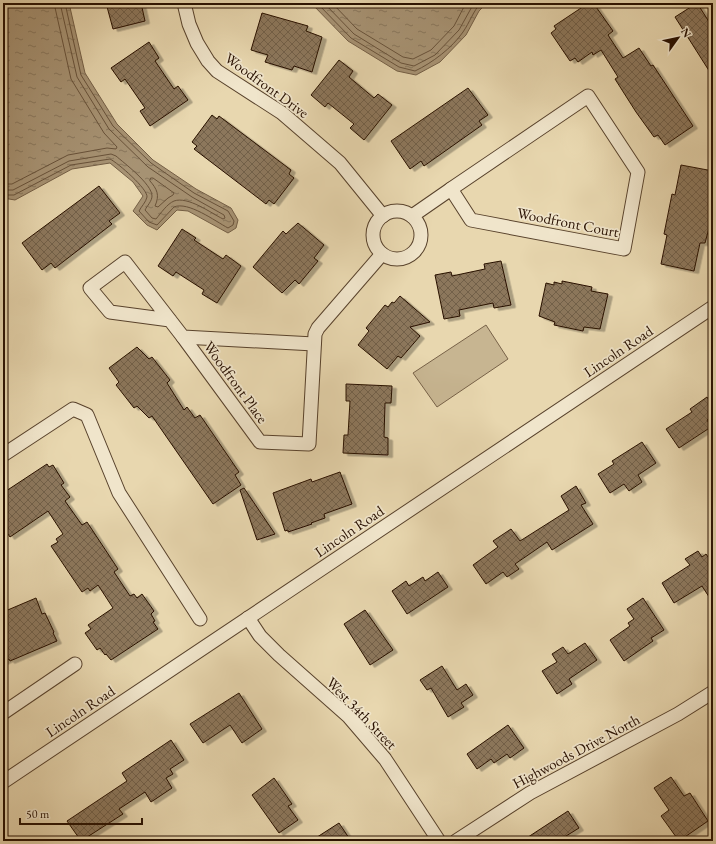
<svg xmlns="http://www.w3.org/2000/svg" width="716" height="844" viewBox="0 0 716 844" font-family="'EB Garamond',serif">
<defs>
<pattern id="water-ripples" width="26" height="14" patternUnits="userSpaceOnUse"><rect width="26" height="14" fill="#a79374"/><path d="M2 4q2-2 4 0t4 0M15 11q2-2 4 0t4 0" fill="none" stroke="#88775d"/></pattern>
<pattern id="building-cross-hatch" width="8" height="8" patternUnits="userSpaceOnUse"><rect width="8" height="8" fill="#8c775b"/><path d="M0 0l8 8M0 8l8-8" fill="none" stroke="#726049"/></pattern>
<filter id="shadow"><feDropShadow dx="4.5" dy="2.5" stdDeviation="0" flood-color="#0004"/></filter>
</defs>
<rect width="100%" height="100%" fill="#e8d7af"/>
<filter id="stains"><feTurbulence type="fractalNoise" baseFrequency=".005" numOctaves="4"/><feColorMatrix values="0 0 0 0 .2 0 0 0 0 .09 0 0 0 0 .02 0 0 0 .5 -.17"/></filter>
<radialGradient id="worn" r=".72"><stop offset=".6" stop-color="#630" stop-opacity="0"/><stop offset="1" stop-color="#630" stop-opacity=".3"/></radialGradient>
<polygon fill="#c7b591" stroke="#786248" points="486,325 508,359 437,407 413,373"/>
<g fill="url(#water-ripples)" stroke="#745f46">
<polygon points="3,3 69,3 85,73 117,124 153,160 196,189 231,208 238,220 236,228 228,233 188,211 177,210 157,230 147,225 133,211 143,196 133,182 110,163 72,169 15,200 3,198"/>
<polygon points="311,3 487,3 479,11 466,35 440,62 416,75 397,71 348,41"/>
</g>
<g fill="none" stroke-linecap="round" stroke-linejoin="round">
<g stroke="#68523a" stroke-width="1">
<path d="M317 3 351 38 399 67 415 71C432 63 452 48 463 32 470 22 473 11 481 3"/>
<polyline points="324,3 354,34 401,63 414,66 435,55 459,30 474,3"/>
<polyline points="332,3 357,29 403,57 413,59 431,50 454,26 466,3"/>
<path d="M151 178H153L174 193 173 195 168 198 158 207 155 206C160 195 157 189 150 181Z"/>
<polyline points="3,184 12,184 68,155 107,148 116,149 117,147 104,133 71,79 54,3"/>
<path d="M3 190H13L69 161 111 154 116 156C124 163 152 184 152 196 152 201 147 206 145 210L152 218 156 219C161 213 167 204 174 201 188 196 211 213 223 219L225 218 224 215 192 197 148 167 109 129 77 77 60 3"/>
<path d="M3 195H14L71 165 110 159C118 163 148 189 147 197 146 202 141 207 139 211L149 222 157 225 174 207C188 201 215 221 228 228L233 225 234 221 228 211 194 193 151 163 113 126 81 75 65 3"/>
</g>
</g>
<g fill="url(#building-cross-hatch)" stroke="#281000" filter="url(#shadow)">
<polygon points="106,3 141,3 145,21 113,29"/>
<polygon points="697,3 713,28 713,77 675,17"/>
<polygon points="587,4 590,7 594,4 613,31 608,35 623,58 639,48 651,66 653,65 693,126 665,145 658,135 654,137 636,112 615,79 618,77 601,50 593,55 592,52 578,62 575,58 570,61 551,33 556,29 554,26"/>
<polygon points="262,13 308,26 306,31 322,37 312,72 294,66 292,70 265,62 268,55 251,50"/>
<polygon points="149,42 159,58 155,61 174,89 178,86 188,100 150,126 140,111 145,108 125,79 121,82 111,68"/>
<polygon points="339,60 353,71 349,77 374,98 378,94 392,105 364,140 350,128 354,124 328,103 325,107 311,95"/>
<polygon points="468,88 488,115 479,121 482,125 424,166 421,161 410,169 391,141"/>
<polygon points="212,115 217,119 219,116 291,170 289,174 294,178 274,204 269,200 266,204 194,149 197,146 192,142"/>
<polygon points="681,165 713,171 713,183 709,202 713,204 709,228 705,243 700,243 694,271 661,264 667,235 664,234 672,194 675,195"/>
<polygon points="99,186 120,213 109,221 112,224 55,268 51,263 42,270 22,243"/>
<polygon points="298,223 324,245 314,258 318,261 299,284 295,280 282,293 253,267 283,231 286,234"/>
<polygon points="182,229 196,238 194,240 223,259 226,255 241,266 217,303 202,294 204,290 176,272 173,276 158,266"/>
<polygon points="501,261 511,305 494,308 493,303 459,310 460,316 444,319 435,275 451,272 452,276 485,269 484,264"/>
<polygon points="562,281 592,287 591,291 608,294 600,329 584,327 583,331 554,325 555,322 539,316 546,283 554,285 554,282 562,284"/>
<polygon points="400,296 430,322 410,327 420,336 401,358 398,356 387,369 358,345 369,331 366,328 385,305 388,307 392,302 394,303"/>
<polygon points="137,347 149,359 152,357 170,380 167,383 184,410 187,407 195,418 200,415 239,472 235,475 241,485 213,504 152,416 149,418 137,406 134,408 116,385 119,382 109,368"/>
<polygon points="346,384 392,386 391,403 385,403 384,437 388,438 388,455 343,453 344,435 348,435 350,401 346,401"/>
<polygon points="707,397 713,407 713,415 707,420 711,427 679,448 666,429 692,412 690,409"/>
<polygon points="642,442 656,463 638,475 642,482 629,491 624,484 610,493 598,474 614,464 612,461"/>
<polygon points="47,464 49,467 53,465 64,483 61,485 70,497 65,501 82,525 87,522 118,569 114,572 130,596 134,594 137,598 142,594 154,611 151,614 155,621 153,622 158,629 111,660 106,654 105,655 100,648 97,650 85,633 91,629 88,625 113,608 98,585 90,591 88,588 82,592 51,546 58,542 56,539 63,534 48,511 10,537 3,527 3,493"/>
<polygon points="340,472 352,504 324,514 325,518 311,523 312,524 288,532 288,530 285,531 273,493 311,479 312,482"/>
<polygon points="576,486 586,503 581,505 593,524 552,550 547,542 515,564 519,569 507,577 503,572 486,584 473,565 498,547 493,541 511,529 520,541 569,510 561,496"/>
<polygon points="244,488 275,534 257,540 240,490"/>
<polygon points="698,551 702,557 706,554 713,564 713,603 702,586 674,603 662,583 690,565 685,559"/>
<polygon points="438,572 448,587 407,614 392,591 406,581 409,586 423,577 425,581"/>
<polygon points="36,598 42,614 45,613 54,632 53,633 57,641 10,661 9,659 3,662 3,612"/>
<polygon points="643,598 664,630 651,638 653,641 624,661 610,640 630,626 628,623 634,619 627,609"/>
<polygon points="365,610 393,650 370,665 344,624"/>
<polygon points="585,643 597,660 569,679 572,684 557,694 542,671 557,662 552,654 563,647 568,654"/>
<polygon points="442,666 457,690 466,684 473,695 461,703 464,707 448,717 431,688 427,690 420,680"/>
<polygon points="239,693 262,729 242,743 230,725 203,743 190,724"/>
<polygon points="508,725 524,748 510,758 507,754 494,763 491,759 477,769 467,754"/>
<polygon points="171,740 184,760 170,769 173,774 166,778 172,788 151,802 145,792 119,809 123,814 81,841 67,821 127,781 122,773"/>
<polygon points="671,777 684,796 690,793 708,821 679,841 661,816 669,810 654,788"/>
<polygon points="274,778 292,804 288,806 298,820 279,833 252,795"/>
<polygon points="568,811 579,828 558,841 522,841"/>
<polygon points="339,823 351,841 311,841"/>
</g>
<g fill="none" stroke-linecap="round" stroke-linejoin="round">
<g stroke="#58422c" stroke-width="15">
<g id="street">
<polyline points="184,3 189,24 197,43 208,61 217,71 282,113 340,163 383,216"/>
<polygon points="588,96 638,172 624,249 471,220 451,189"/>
<circle cx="397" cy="235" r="24"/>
<polyline points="412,216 451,189"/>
<polyline points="170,320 110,312 90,288 125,262 183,337 314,344"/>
<polyline points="183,337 260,442 309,444 315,334 318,328 382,254"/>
<polyline points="3,455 73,409 87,415 119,493 200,619"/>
<polyline points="248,618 260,636 279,655 349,717 385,759 439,841"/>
<polyline points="3,713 75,664"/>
<polyline points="3,782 713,307"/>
<polyline points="456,841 530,793 678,714 713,692"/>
</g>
</g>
<use href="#street" stroke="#f0e5cb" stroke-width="13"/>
</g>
<g text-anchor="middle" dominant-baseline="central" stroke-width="3.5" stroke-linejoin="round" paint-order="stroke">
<g font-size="15" fill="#281000" stroke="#f0e5cb">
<text transform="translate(267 85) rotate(36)">Woodfront Drive</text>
<text transform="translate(568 222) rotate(11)">Woodfront Court</text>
<text transform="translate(618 351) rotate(-34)">Lincoln Road</text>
<text transform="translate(236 382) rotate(54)">Woodfront Place</text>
<text transform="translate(349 531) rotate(-34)">Lincoln Road</text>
<text transform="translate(80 711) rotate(-34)">Lincoln Road</text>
<text transform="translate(362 713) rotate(46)">West 34th Street</text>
<text transform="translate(576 751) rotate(-28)">Highwoods Drive North</text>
</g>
</g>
<rect width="716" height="844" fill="none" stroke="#e8d7af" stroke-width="16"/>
<rect x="4" y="4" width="708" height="836" fill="none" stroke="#281000" stroke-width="2"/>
<rect x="8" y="8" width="700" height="828" fill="none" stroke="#281000"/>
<g transform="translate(678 38) rotate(57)" stroke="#f0e5cb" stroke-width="3" paint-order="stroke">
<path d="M0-3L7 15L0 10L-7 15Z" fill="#281000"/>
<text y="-6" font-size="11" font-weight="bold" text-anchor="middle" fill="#281000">N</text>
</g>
<path d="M20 818v6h122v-6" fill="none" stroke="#281000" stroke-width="2"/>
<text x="26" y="818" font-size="12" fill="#281000" stroke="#f0e5cb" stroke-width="3" paint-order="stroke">50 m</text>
<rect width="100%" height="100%" filter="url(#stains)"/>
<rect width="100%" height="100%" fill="url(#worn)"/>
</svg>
